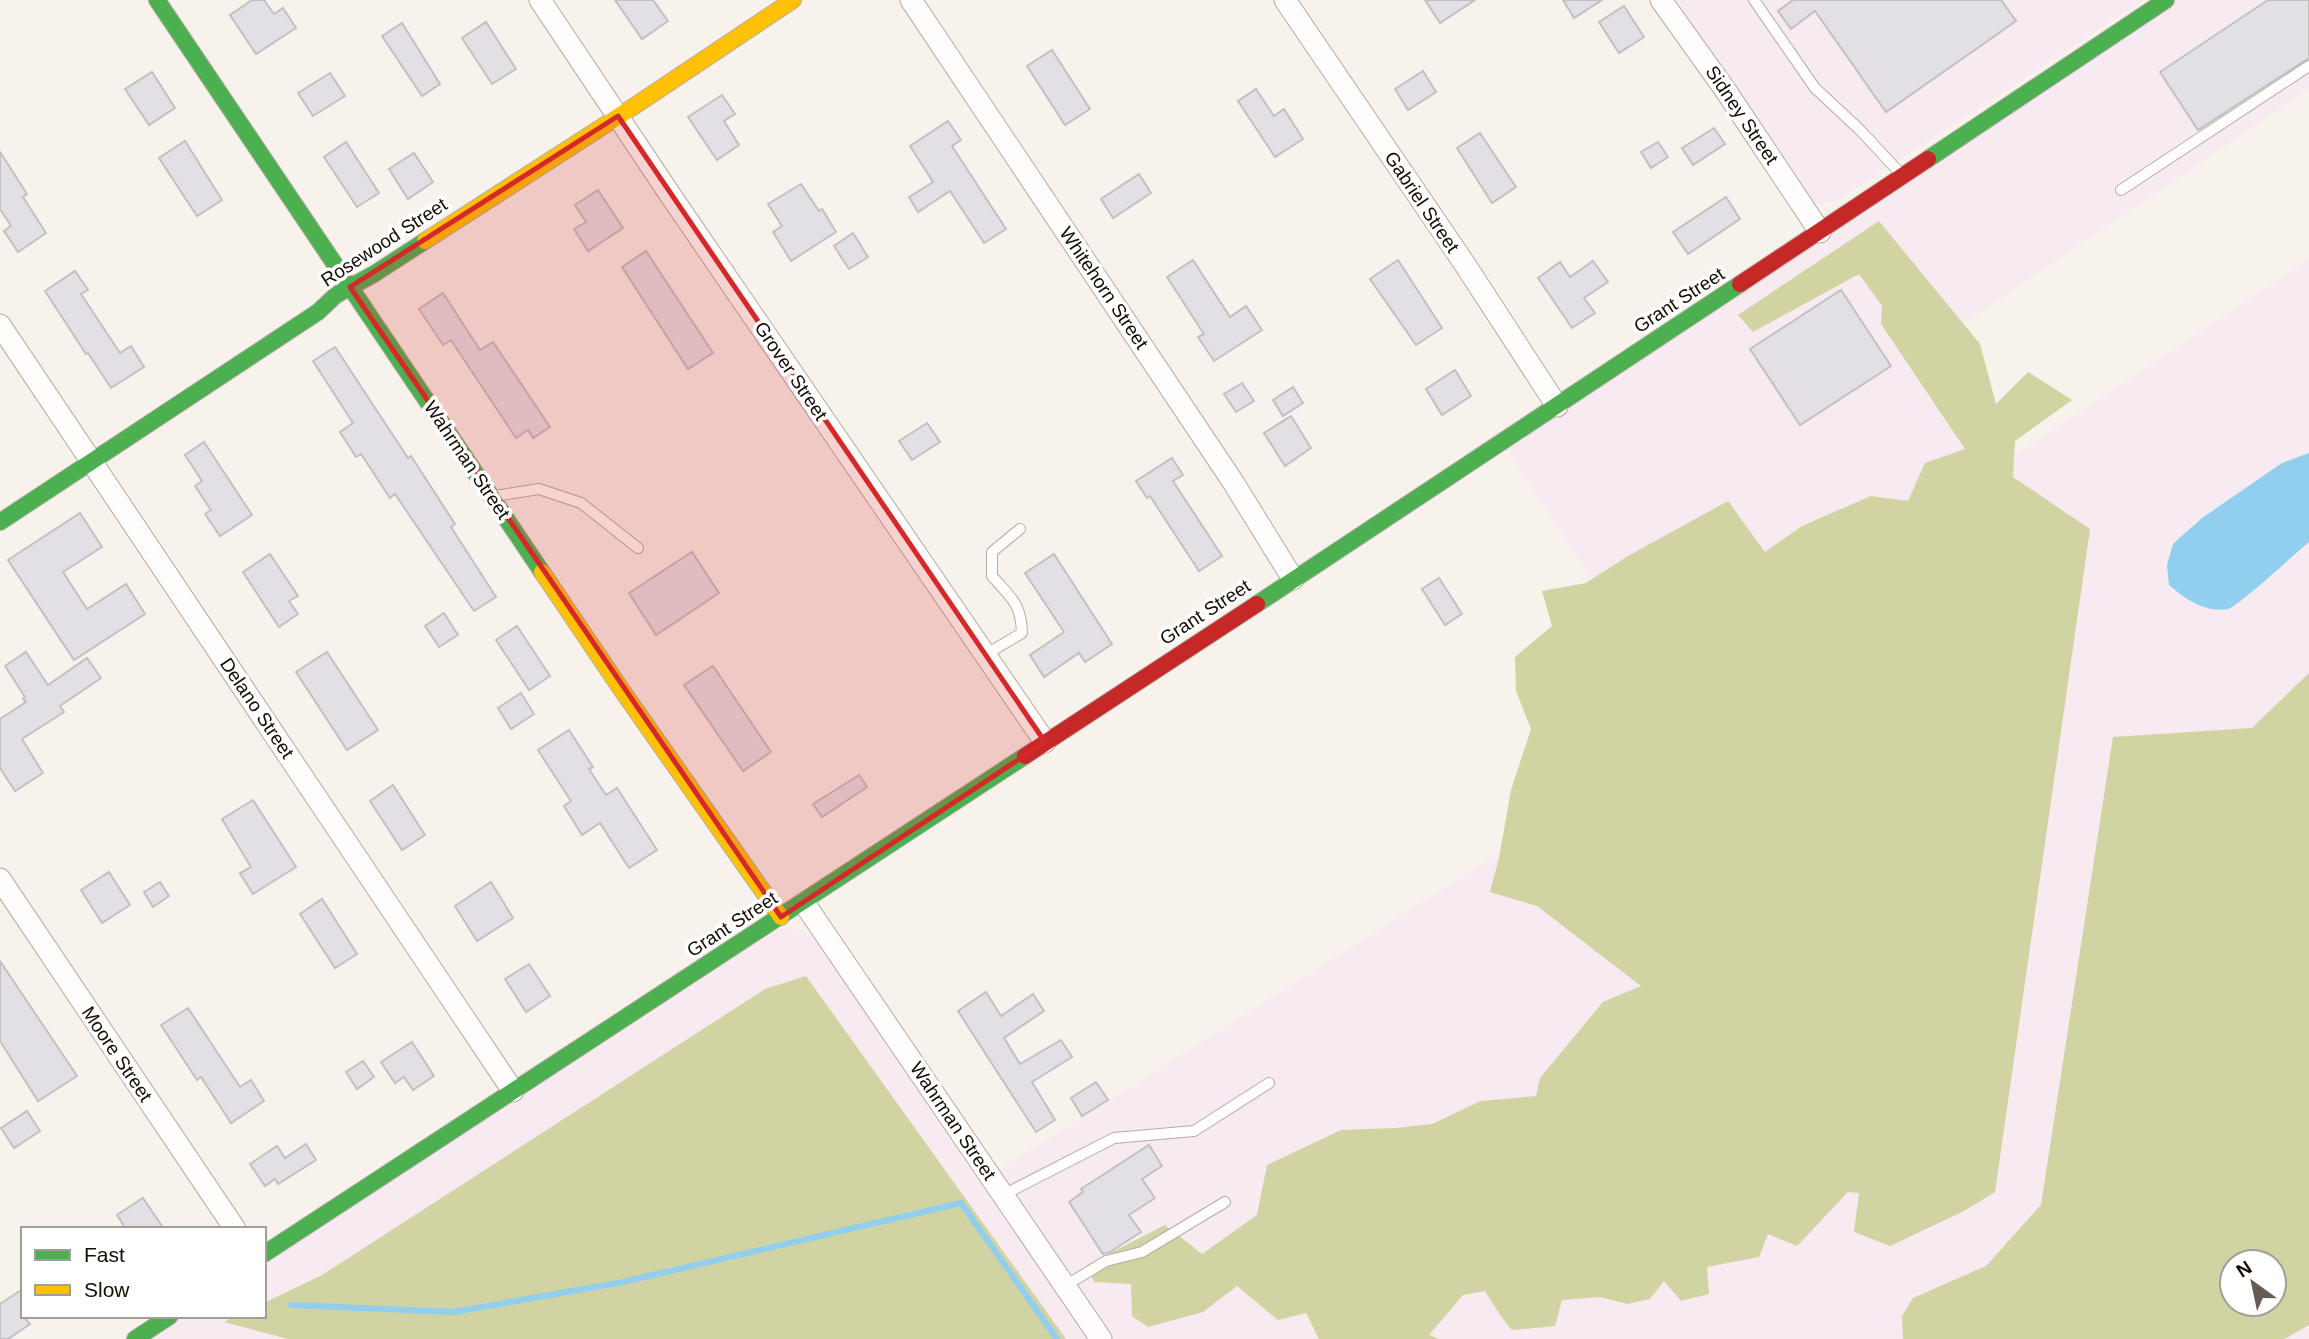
<svg xmlns="http://www.w3.org/2000/svg" width="2309" height="1339" viewBox="0 0 2309 1339" font-family="Arial,sans-serif">
<rect width="100%" height="100%" fill="#f8f2ec"/>
<g fill="#f7eaf0" fill-rule="evenodd">
<polygon points="1672,0 2143,0 1840,199 1822,205 1812,201"/>
<path d="M2179 0H2309V89L1919 354 1994 469 2309 259V1339H147L182 1316H264V1262L781 928H793L805 932 818 942 832 959 979 1183 1691 732 1506 448ZM2232 1262H2274V1304H2232Z"/>
</g>
<g fill="#d1d3a2" fill-rule="evenodd">
<polygon points="1879,221 1980,344 1996,404 2028,372 2072,400 2015,441 2013,477 2090,529 1995,1192 1964,1211 1890,1246 1854,1232 1859,1193 1848,1192 1797,1246 1768,1234 1759,1257 1707,1267 1709,1294 1681,1301 1664,1281 1650,1299 1627,1304 1600,1297 1562,1300 1555,1326 1512,1330 1500,1315 1485,1291 1463,1295 1429,1335 1439,1339 1319,1339 1306,1313 1278,1320 1237,1286 1203,1312 1148,1327 1132,1316 1131,1284 1094,1282 1087,1265 1165,1225 1202,1254 1257,1215 1267,1165 1341,1130 1396,1128 1432,1124 1481,1101 1536,1096 1540,1078 1603,1002 1641,986 1537,906 1490,892 1499,858 1511,790 1531,729 1516,691 1515,657 1552,626 1542,591 1586,583 1628,556 1728,501 1765,552 1802,526 1871,496 1908,501 1925,463 1965,449 1881,324 1882,306 1859,274 1753,332 1738,315"/>
<path d="M2309 673V1325L2284 1339H1903L1902 1316 1913 1298 1986 1266 2041 1205 2113 737 2252 728ZM2274 1262V1304H2232V1262Z"/>
<polygon points="806,976 1066,1339 288,1339 224,1322 236,1316 264,1316 264,1303 322,1275 765,989"/>
</g>
<path fill="#92ceed" d="M2309 453V542C2297 552 2237 607 2228 609 2206 613 2185 599 2169 585L2167 565 2173 544 2202 518 2282 463Z"/>
<g fill="none" stroke-linecap="round" stroke-linejoin="round">
<polyline stroke="#92ceed" stroke-width="6" points="291,1305 454,1312 623,1282 961,1203 1057,1339"/>
</g>
<g fill="#e3e0e5" stroke="#c3c0c4" stroke-width="2">
<polygon points="252,0 264,0 274,14 283,8 296,28 256,54 230,15"/>
<polygon points="615,0 653,0 668,21 642,39"/>
<polygon points="1425,0 1475,0 1440,23"/>
<polygon points="1563,0 1602,0 1574,18"/>
<polygon points="1793,0 2001,0 2016,21 1886,112 1815,11 1791,29 1778,11"/>
<polygon points="2268,0 2309,0 2309,58 2198,130 2160,72"/>
<polygon points="1624,6 1644,37 1619,53 1599,22"/>
<polygon points="486,22 516,69 492,84 462,38"/>
<polygon points="402,23 440,84 422,96 382,36"/>
<polygon points="1052,50 1090,109 1065,125 1027,66"/>
<polygon points="1423,71 1436,92 1408,110 1395,89"/>
<polygon points="152,72 175,108 149,125 125,89"/>
<polygon points="330,73 345,96 313,116 298,93"/>
<polygon points="1256,89 1274,116 1284,109 1303,139 1275,157 1238,101"/>
<polygon points="722,95 735,114 724,121 739,145 717,160 688,117"/>
<polygon points="948,121 961,140 952,146 1006,229 984,243 950,191 918,212 909,197 933,182 910,146"/>
<polygon points="1714,128 1725,144 1693,165 1682,148"/>
<polygon points="1480,133 1516,187 1492,203 1457,148"/>
<polygon points="185,141 222,200 197,216 159,158"/>
<polygon points="346,142 379,193 357,207 324,157"/>
<polygon points="1658,142 1668,157 1651,168 1641,152"/>
<polygon points="0,152 27,194 23,197 46,233 18,252 4,231 11,226 0,209"/>
<polygon points="414,153 433,182 408,199 389,169"/>
<polygon points="1139,174 1151,193 1113,218 1101,199"/>
<polygon points="801,184 819,211 822,209 836,232 791,261 773,232 782,226 768,204"/>
<polygon points="598,190 623,228 588,251 574,229 586,222 575,205"/>
<polygon points="1726,197 1740,219 1688,254 1673,232"/>
<polygon points="853,233 868,257 849,269 834,246"/>
<polygon points="646,251 713,353 688,369 622,267"/>
<polygon points="1193,260 1230,317 1246,306 1262,330 1214,361 1198,337 1204,334 1167,277"/>
<polygon points="1398,260 1442,328 1416,345 1370,279"/>
<polygon points="1593,261 1608,282 1584,298 1595,313 1572,328 1538,278 1560,262 1570,277"/>
<polygon points="75,271 88,290 81,294 120,353 131,346 144,367 111,388 88,353 86,354 45,291"/>
<polygon points="1841,290 1891,366 1800,425 1750,349"/>
<polygon points="443,293 480,350 493,342 550,427 533,438 528,430 516,438 451,340 443,345 419,309"/>
<polygon points="335,347 408,458 411,456 455,524 451,527 496,597 474,611 395,494 390,498 361,454 356,457 340,432 353,423 313,361"/>
<polygon points="1455,370 1471,396 1442,415 1426,389"/>
<polygon points="1242,383 1254,401 1236,412 1224,394"/>
<polygon points="1293,387 1303,403 1283,416 1273,400"/>
<polygon points="1291,416 1311,448 1285,466 1264,433"/>
<polygon points="927,423 940,442 912,460 899,441"/>
<polygon points="204,442 252,515 220,536 205,514 211,510 195,486 202,481 185,455"/>
<polygon points="1172,458 1183,475 1173,481 1222,556 1199,571 1150,496 1147,498 1136,481"/>
<polygon points="80,513 102,547 63,572 87,609 126,584 145,614 74,660 8,560"/>
<polygon points="692,552 719,593 656,635 629,593"/>
<polygon points="270,554 298,596 289,601 298,614 279,627 243,572"/>
<polygon points="1054,554 1112,644 1085,662 1079,653 1044,677 1030,655 1064,632 1025,573"/>
<polygon points="1439,578 1462,614 1445,625 1422,589"/>
<polygon points="444,613 458,635 439,647 425,626"/>
<polygon points="517,626 550,676 529,690 496,640"/>
<polygon points="26,652 48,685 87,658 101,678 60,706 64,712 22,739 43,773 15,791 0,768 0,719 26,702 23,699 25,697 5,666"/>
<polygon points="327,652 378,730 347,750 296,672"/>
<polygon points="713,666 771,752 743,771 684,685"/>
<polygon points="521,693 534,714 511,729 498,708"/>
<polygon points="569,730 593,767 589,769 606,795 617,788 657,850 629,868 600,823 582,835 564,806 571,801 538,750"/>
<polygon points="859,775 867,787 822,817 813,804"/>
<polygon points="393,785 425,835 402,850 370,801"/>
<polygon points="253,800 296,867 253,894 240,873 251,867 222,819"/>
<polygon points="109,872 130,905 102,923 81,890"/>
<polygon points="160,882 169,896 153,907 144,892"/>
<polygon points="491,882 513,918 477,941 455,906"/>
<polygon points="322,899 357,954 335,968 300,914"/>
<polygon points="0,961 77,1076 38,1101 0,1041"/>
<polygon points="529,964 550,996 526,1012 505,979"/>
<polygon points="986,992 1001,1016 1033,994 1044,1011 1004,1038 1020,1064 1061,1040 1072,1057 1032,1082 1055,1120 1036,1132 958,1011"/>
<polygon points="188,1008 240,1087 251,1080 264,1101 231,1123 201,1077 197,1080 161,1025"/>
<polygon points="412,1042 434,1076 413,1090 404,1077 395,1083 381,1062"/>
<polygon points="363,1061 374,1077 357,1089 346,1072"/>
<polygon points="1096,1082 1108,1100 1082,1116 1071,1098"/>
<polygon points="27,1111 40,1131 14,1148 1,1128"/>
<polygon points="306,1144 316,1160 278,1184 275,1179 265,1186 250,1164 277,1146 285,1158"/>
<polygon points="1149,1145 1162,1166 1142,1179 1155,1198 1129,1215 1141,1232 1110,1252 1103,1254 1069,1202 1083,1192 1081,1189"/>
<polygon points="143,1198 164,1229 126,1229 117,1215"/>
<polygon points="23,1289 23,1316 30,1324 8,1339 0,1339 0,1304"/>
</g>
<g fill="none" stroke-linecap="round" stroke-linejoin="round">
<g stroke="#b4ada5" stroke-width="12">
<g id="lane">
<polyline points="1754,0 1815,88 1860,130 1901,174"/>
<polyline points="2121,190 2309,66"/>
<polyline points="495,496 539,489 581,503 638,548"/>
<path d="M987 657 995 649 1022 633C1021 603 1011 598 992 576V552L1020 529"/>
<polyline points="1003,1195 1114,1138 1194,1131 1269,1083"/>
<polyline points="1065,1286 1106,1261 1142,1252 1225,1202"/>
</g>
</g>
<g stroke="#b4ada5" stroke-width="23">
<g id="street">
<polyline points="540,0 673,199 1045,742"/>
<polyline points="911,0 1233,482 1293,579"/>
<polyline points="1285,0 1464,263 1557,406"/>
<polyline points="1661,0 1726,91 1820,232"/>
<polyline points="0,325 513,1091"/>
<polyline points="0,879 235,1229"/>
<polyline points="804,903 1101,1339"/>
</g>
</g>
<g stroke="#b4ada5" stroke-width="18">
<g id="fast">
<polyline points="157,0 542,572"/>
<polyline points="1928,159 2166,0"/>
<polyline points="0,522 318,312 336,295 374,274 425,241"/>
<polyline points="1257,604 1740,284"/>
<polyline points="264,1254 1025,756"/>
<polyline points="135,1339 170,1316"/>
</g>
</g>
<g stroke="#b4ada5" stroke-width="18">
<g id="slow">
<polyline points="425,241 636,105 793,0"/>
<polyline points="542,572 621,689 781,917"/>
</g>
</g>
<g stroke="#b4ada5" stroke-width="18">
<g id="jam">
<polyline points="1740,284 1928,159"/>
<polyline points="1025,756 1257,604"/>
</g>
</g>
<use href="#lane" stroke="#fefdfc" stroke-width="10"/>
<use href="#street" stroke="#fefdfc" stroke-width="21"/>
<use href="#fast" stroke="#4caf50" stroke-width="16"/>
<use href="#slow" stroke="#ffc107" stroke-width="16"/>
<use href="#jam" stroke="#c62828" stroke-width="16"/>
</g>
<path fill="#d62828" fill-opacity="0.2" stroke="#d62828" stroke-width="5" stroke-linejoin="round" d="M618 116 1045 742 781 917 350 287Z"/>
<g text-anchor="middle" dominant-baseline="central" stroke-width="7" stroke-linejoin="round" paint-order="stroke">
<g font-size="19" fill="#150c03" stroke="#fff">
<text transform="translate(1742 115) rotate(56)">Sidney Street</text>
<text transform="translate(1422 202) rotate(56)">Gabriel Street</text>
<text transform="translate(384 242) rotate(-33)">Rosewood Street</text>
<text transform="translate(1104 288) rotate(56)">Whitehorn Street</text>
<text transform="translate(1679 300) rotate(-33)">Grant Street</text>
<text transform="translate(791 371) rotate(56)">Grover Street</text>
<text transform="translate(467 460) rotate(56)">Wahrman Street</text>
<text transform="translate(1205 612) rotate(-33)">Grant Street</text>
<text transform="translate(257 708) rotate(56)">Delano Street</text>
<text transform="translate(732 924) rotate(-33)">Grant Street</text>
<text transform="translate(117 1054) rotate(56)">Moore Street</text>
<text transform="translate(953 1121) rotate(56)">Wahrman Street</text>
</g>
</g>
<rect x="21" y="1227" width="245" height="91" fill="#ffffff" stroke="#a19e9a" stroke-width="2"/>
<rect x="35" y="1250" width="35" height="10" fill="#4caf50" stroke="#a19e9a" stroke-width="2"/>
<text x="84" y="1262" font-size="21" fill="#150c03">Fast</text>
<rect x="35" y="1285" width="35" height="10" fill="#ffc107" stroke="#a19e9a" stroke-width="2"/>
<text x="84" y="1297" font-size="21" fill="#150c03">Slow</text>
<g transform="translate(2253 1283) rotate(327)"><circle r="33" fill="#ffffff" stroke="#a19e9a" stroke-width="2"/>
<path d="M0-5L12 26L0 18L-12 26Z" fill="#645c55"/>
<text y="-10" font-size="19" font-weight="bold" text-anchor="middle" fill="#150c03">N</text>
</g>
</svg>
